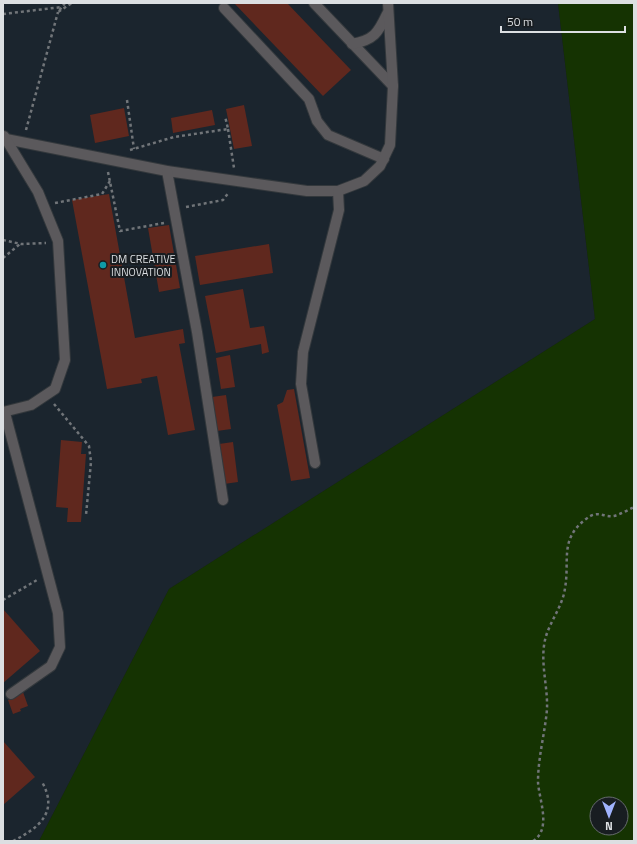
<svg xmlns="http://www.w3.org/2000/svg" width="637" height="844" viewBox="0 0 637 844" font-family="'Titillium Web',sans-serif">
<rect width="100%" height="100%" fill="#181d21"/>
<polygon fill="#1b252e" points="3,3 558,3 595,319 169,589 39,841 3,841"/>
<path fill="#153302" fill-rule="evenodd" d="M558 3H634V841H39L169 589 595 319ZM597 804H621V828H597Z"/>
<g fill="#60281e">
<polygon points="234,3 287,3 351,70 323,96"/>
<polygon points="244,105 252,146 234,149 226,109"/>
<polygon points="124,108 129,136 95,143 90,115"/>
<polygon points="212,110 215,125 173,133 171,118"/>
<polygon points="109,194 135,338 183,329 185,343 179,344 195,430 168,435 157,376 141,379 142,383 107,389 72,200"/>
<polygon points="169,225 180,288 159,292 148,228"/>
<polygon points="269,244 273,273 200,285 195,256"/>
<polygon points="243,289 250,328 264,326 269,352 262,354 261,344 216,353 205,296"/>
<polygon points="230,355 235,387 221,389 216,358"/>
<polygon points="294,389 310,478 291,481 277,405 283,402 287,390"/>
<polygon points="226,395 231,429 217,431 212,397"/>
<polygon points="61,440 82,442 81,454 86,454 81,522 67,522 68,508 56,507"/>
<polygon points="233,442 238,482 224,484 219,444"/>
<polygon points="3,609 40,651 3,683"/>
<polygon points="23,692 28,706 20,709 21,711 13,714 8,700"/>
<polygon points="3,741 35,777 3,805"/>
</g>
<g fill="none" stroke-linecap="round" stroke-linejoin="round">
<g stroke="#33383c" stroke-width="12">
<g id="minor">
<polyline points="314,3 393,86"/>
<polyline points="224,8 309,99 317,121 328,135 384,159"/>
<path d="M352 44C374 40 378 33 387 14"/>
<polyline points="6,139 167,171 307,191 338,191 364,181 380,166 390,145 393,86 388,3"/>
<polyline points="167,171 197,332 223,500"/>
<polyline points="3,412 31,405 55,389 65,360 58,241 38,192 4,136"/>
<polyline points="5,413 58,613 60,647 51,666 11,694"/>
<polyline points="315,463 301,384 303,352 339,210 338,191"/>
</g>
</g>
<g stroke="#717579" stroke-width="2.5" stroke-dasharray="3 3" stroke-linecap="butt">
<polyline points="65,3 58,12 72,3"/>
<polyline points="3,14 62,7"/>
<polyline points="127,100 134,149"/>
<polyline points="228,129 234,168"/>
<polyline points="26,130 58,12"/>
<polyline points="130,150 174,137 228,129 225,116"/>
<polyline points="108,172 120,231 164,223"/>
<polyline points="55,203 102,194 110,181"/>
<polyline points="186,207 223,200 229,192"/>
<polyline points="3,240 21,244 46,243"/>
<polyline points="3,258 20,244"/>
<polyline points="54,404 89,446 91,462 86,515"/>
<polyline points="3,600 37,580"/>
<path d="M13 841C39 828 59 812 42 782"/>
<path d="M533 841C552 829 539 800 538 782 538 757 545 733 547 709 548 685 539 660 546 636 551 620 563 605 565 588 570 561 559 539 586 519 598 509 604 518 614 516 621 514 628 510 634 507"/>
</g>
<use href="#minor" stroke="#5b595c" stroke-width="10"/>
</g>
<circle fill="#0f9aa8" stroke="#181d21" stroke-width="1.5" cx="103" cy="265" r="4"/>
<g text-anchor="middle" dominant-baseline="central" stroke-width="4" stroke-linejoin="round" paint-order="stroke">
<g font-size="11" fill="#dcdfe2" stroke="#181d21" text-anchor="start">
<text x="111" y="259">DM CREATIVE<tspan x="111" dy="13">INNOVATION</tspan></text>
</g>
</g>
<rect width="637" height="844" fill="none" stroke="#dcdfe2" stroke-width="8"/>
<g transform="translate(609 816) rotate(180)"><circle r="19" fill="#181d21" stroke="#666b6e"/>
<path d="M0-3L7 15L0 10L-7 15Z" fill="#a0b3fd"/>
<text y="-6" font-size="11" font-weight="bold" text-anchor="middle" fill="#dcdfe2">N</text>
</g>
<path d="M501 26v6h124v-6" fill="none" stroke="#dcdfe2" stroke-width="2"/>
<text x="507" y="26" font-size="12" fill="#dcdfe2" stroke="#181d21" stroke-width="3" paint-order="stroke">50 m</text>
</svg>
